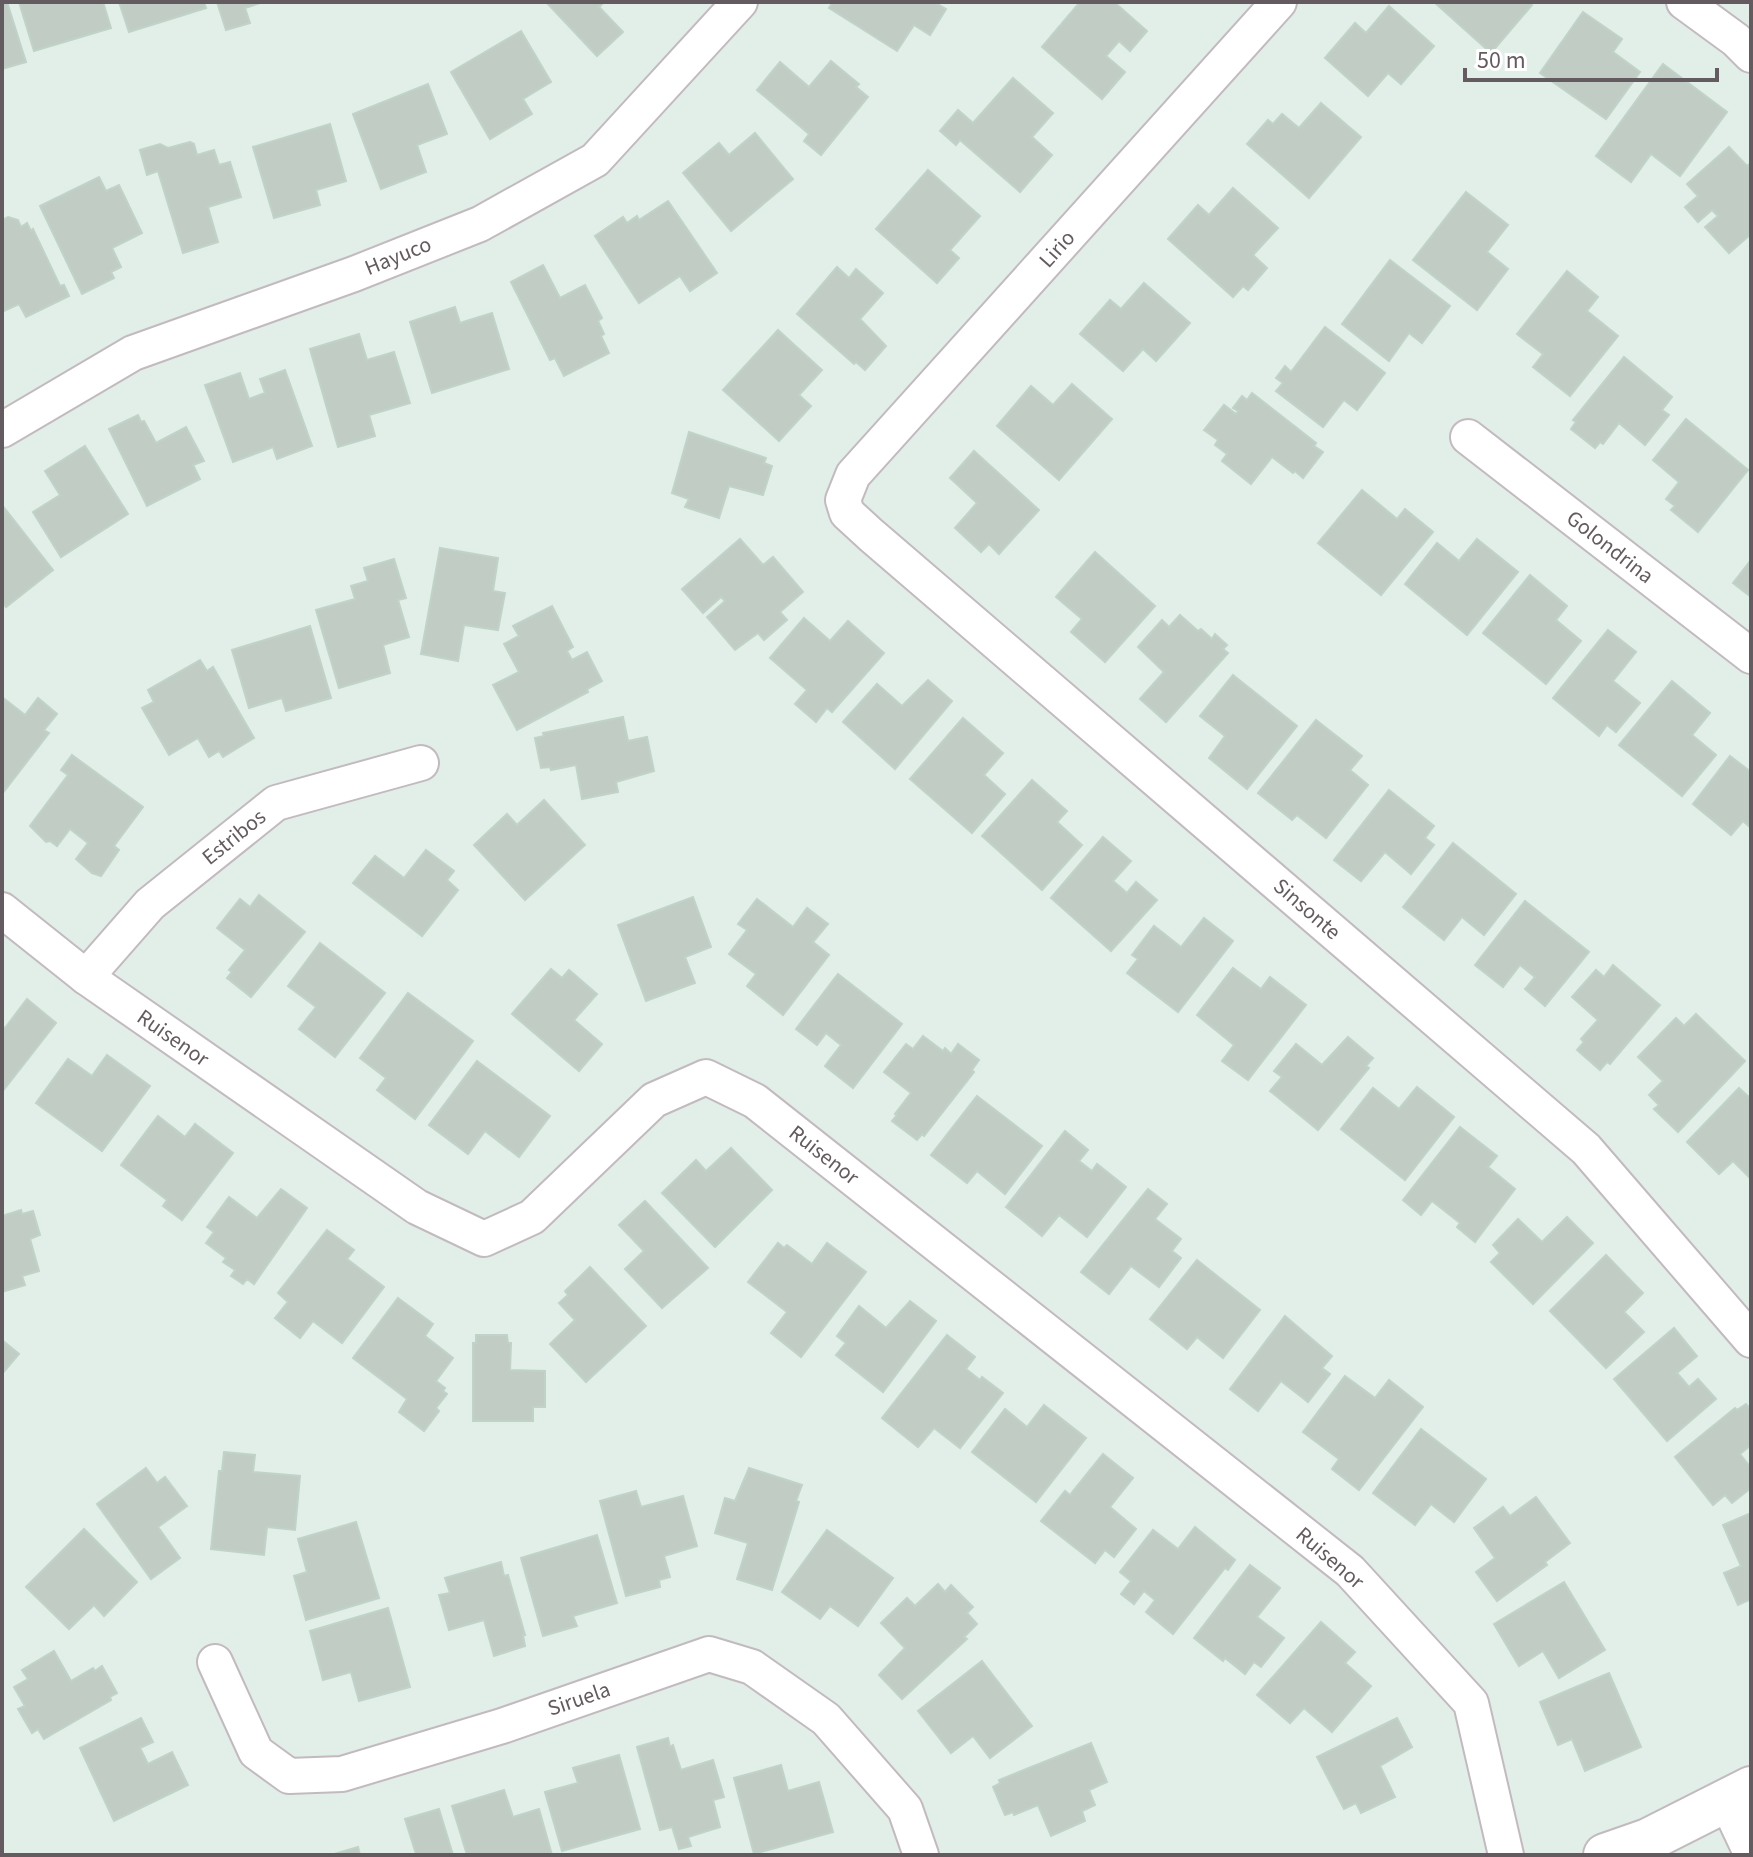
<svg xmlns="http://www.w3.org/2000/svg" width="1753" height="1857" viewBox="0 0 1753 1857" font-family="'Source Sans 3',sans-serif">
<rect width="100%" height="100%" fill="#e2eee8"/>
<g fill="#c1ccc5" stroke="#c0d3c8" stroke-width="2">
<polygon points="2,2 7,2 26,62 2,69"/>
<polygon points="19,2 103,2 111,28 34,51"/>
<polygon points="119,2 204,2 206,8 129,32"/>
<polygon points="217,2 263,2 245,8 250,23 226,30"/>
<polygon points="546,2 604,2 599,7 623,32 597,56"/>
<polygon points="833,2 934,2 946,9 930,35 914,25 897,51 829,8"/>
<polygon points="1080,2 1114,2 1147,31 1130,51 1119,41 1106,56 1125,72 1102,99 1042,47"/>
<polygon points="1434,2 1529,2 1532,5 1491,53"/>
<polygon points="1389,6 1434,46 1401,84 1388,73 1368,96 1325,58 1355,23 1366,33"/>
<polygon points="1583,12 1622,39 1613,52 1640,72 1606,119 1540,73"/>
<polygon points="521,31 551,82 523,99 532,114 490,139 451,72"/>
<polygon points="831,61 859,84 856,87 868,97 821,155 804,141 809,134 757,90 780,62 809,87"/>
<polygon points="1663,64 1727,112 1680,176 1651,154 1631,182 1596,156"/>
<polygon points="1013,78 1053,113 1032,137 1052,155 1020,192 960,140 956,145 940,131 958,110 973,123"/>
<polygon points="428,84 447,134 417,145 426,172 381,189 353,114"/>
<polygon points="1321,103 1361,137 1309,198 1247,144 1268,120 1273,124 1282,114 1299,128"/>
<polygon points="330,124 346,181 316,190 320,205 274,218 253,147"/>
<polygon points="755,133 793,179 731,231 683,173 719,143 729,155"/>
<polygon points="190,142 194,144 197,155 214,150 219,165 230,162 241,197 208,207 218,242 183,253 158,171 147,175 140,150 160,144 168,148"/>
<polygon points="1729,147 1747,166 1751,163 1751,234 1729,253 1705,227 1718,216 1712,210 1698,222 1685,207 1698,196 1687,184"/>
<polygon points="928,170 980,216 950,250 959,258 937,283 876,229"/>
<polygon points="99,177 106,191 119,185 142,233 112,248 121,267 111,272 114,278 82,294 40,206"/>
<polygon points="1233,188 1278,228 1253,255 1267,268 1248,290 1243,286 1233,297 1168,239 1198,205 1209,215"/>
<polygon points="1466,192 1508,225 1487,252 1508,269 1477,310 1413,260"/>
<polygon points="668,201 717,273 690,291 680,276 639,303 595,236 623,217 627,223 637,216 639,220"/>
<polygon points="8,217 18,220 21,227 27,223 31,231 33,229 60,286 64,285 69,296 26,317 19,304 2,312 2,220"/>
<polygon points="1390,260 1450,306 1422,343 1409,333 1389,361 1342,324"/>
<polygon points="543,265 560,298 585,285 602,318 598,321 604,334 601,336 609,353 564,376 555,358 550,360 511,282"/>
<polygon points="837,267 849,278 856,269 883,293 860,319 886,346 865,370 856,362 854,364 797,314"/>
<polygon points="1567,271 1598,297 1587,311 1618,336 1570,396 1533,367 1543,354 1517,334"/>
<polygon points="1144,283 1190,323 1156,361 1143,349 1123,371 1080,334 1110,300 1121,309"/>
<polygon points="455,307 460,323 492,313 509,369 432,393 410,322"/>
<polygon points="1325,327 1385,373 1357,410 1344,400 1323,427 1276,391 1283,383 1276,378 1285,366 1291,372"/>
<polygon points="778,330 822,370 799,395 811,406 779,441 723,390"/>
<polygon points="359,334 367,360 394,352 410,403 369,415 375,436 338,447 310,349"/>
<polygon points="1624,357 1672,397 1662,410 1669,415 1645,445 1619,423 1603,444 1600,442 1595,448 1571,429 1576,422 1573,420"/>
<polygon points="285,370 312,446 277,459 273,447 233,462 205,385 240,373 249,399 265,393 260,379"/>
<polygon points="1072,384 1112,419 1059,480 997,426 1031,386 1053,405"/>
<polygon points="1252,393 1316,443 1314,446 1323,452 1303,478 1295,471 1293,473 1272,457 1251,484 1222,461 1227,454 1215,445 1218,440 1204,430 1224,405 1236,414 1238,411 1233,408 1242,396 1247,400"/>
<polygon points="138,415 141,422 144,421 156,443 186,427 204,461 193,465 200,479 147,506 109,429"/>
<polygon points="1686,419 1748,470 1698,532 1671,510 1675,506 1666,499 1679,482 1653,460"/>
<polygon points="689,432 766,458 764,463 772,466 763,495 729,486 719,518 685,507 689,499 672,493"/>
<polygon points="85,446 128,514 61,557 33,512 60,495 45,471"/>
<polygon points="974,451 1039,510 999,554 989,544 981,552 955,528 977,503 950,478"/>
<polygon points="1362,490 1397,519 1405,509 1433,532 1381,595 1318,543"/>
<polygon points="2,505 53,570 6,607 2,602"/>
<polygon points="740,539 763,565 773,557 803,592 780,612 787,620 764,640 758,633 735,650 707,617 725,601 721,597 703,613 682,589"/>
<polygon points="1477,539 1518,572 1467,635 1405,584 1437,543 1459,561"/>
<polygon points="440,548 498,558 493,591 505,593 498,630 464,625 458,661 421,654"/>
<polygon points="1095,552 1155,606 1105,662 1071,632 1082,619 1056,597"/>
<polygon points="394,559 406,598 398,600 409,637 383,645 390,673 339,688 316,610 355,599 351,586 368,581 364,568"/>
<polygon points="1751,560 1751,597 1733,583"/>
<polygon points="1530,575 1567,606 1556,620 1581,641 1546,684 1483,633"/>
<polygon points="552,606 573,647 567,651 572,660 587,652 602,681 587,689 588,692 517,730 493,685 519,672 504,644 519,636 513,626"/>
<polygon points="1180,615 1198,631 1201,629 1212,639 1215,634 1227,645 1223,649 1228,653 1166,722 1140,699 1164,672 1138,647 1162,620 1169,627"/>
<polygon points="804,618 830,641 848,621 884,653 832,712 827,708 816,722 795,704 807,690 770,658"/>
<polygon points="310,626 331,698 286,711 282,698 249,708 232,650"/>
<polygon points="1608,630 1636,652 1613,681 1640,703 1616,732 1607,725 1599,736 1553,698"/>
<polygon points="200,660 207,671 213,667 254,738 223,757 219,751 209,757 198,738 169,755 142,708 154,702 148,690"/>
<polygon points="1233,675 1297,726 1247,789 1209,758 1225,736 1200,716"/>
<polygon points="928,680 952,701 895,769 843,722 877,684 902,706"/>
<polygon points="1672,681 1710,713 1692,735 1716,755 1682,796 1619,745"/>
<polygon points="2,697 25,715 38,698 57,714 44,730 49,733 2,794"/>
<polygon points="623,717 628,741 647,737 654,771 616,782 618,792 582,799 576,765 551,770 550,767 541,768 535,738 544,736 543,733"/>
<polygon points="963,718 1003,753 984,775 1005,794 972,833 910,779"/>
<polygon points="1316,720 1362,756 1350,770 1368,785 1326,838 1297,815 1292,820 1258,793"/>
<polygon points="72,755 143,807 114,846 119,850 101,876 92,873 76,859 88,843 70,829 57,846 50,841 46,842 30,826 68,775 61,770"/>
<polygon points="1730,756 1751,772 1751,828 1743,821 1731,835 1693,804"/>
<polygon points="1032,780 1067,811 1057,822 1082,845 1042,890 982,836"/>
<polygon points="1389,790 1434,826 1425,838 1434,845 1411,874 1385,852 1361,881 1334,860"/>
<polygon points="544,800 585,845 525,900 474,845 507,814 517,825"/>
<polygon points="1103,837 1131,861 1113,881 1127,893 1136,882 1157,900 1111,951 1051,898"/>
<polygon points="1453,843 1516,894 1484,935 1462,917 1444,940 1403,907"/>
<polygon points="426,850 454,871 447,880 458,890 422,936 353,883 375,856 404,878"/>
<polygon points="259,895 305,932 251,997 227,978 232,972 229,970 245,950 217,928 240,899 250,907"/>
<polygon points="693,897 711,947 685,957 695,983 646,1001 618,925"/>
<polygon points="757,899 793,927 807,908 828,924 813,942 829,955 783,1015 747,986 756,974 729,954 747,930 738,924"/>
<polygon points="1525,901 1589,952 1545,1006 1525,989 1535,977 1520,965 1503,987 1475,965"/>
<polygon points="1204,918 1233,941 1178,1012 1127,973 1138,959 1132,955 1154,926 1181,947"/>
<polygon points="320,943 385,993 335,1057 299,1029 316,1007 288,986"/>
<polygon points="1613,965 1660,1005 1610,1064 1607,1062 1600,1070 1577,1050 1584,1042 1581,1039 1598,1020 1572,997 1596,970 1604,977"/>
<polygon points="1233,968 1261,989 1270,977 1306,1005 1248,1080 1222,1061 1234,1045 1197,1015"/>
<polygon points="551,969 562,978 569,970 597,994 574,1020 602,1044 579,1071 512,1014"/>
<polygon points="838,974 902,1024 853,1088 825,1066 841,1045 826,1033 817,1045 796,1029"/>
<polygon points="408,993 473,1041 415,1119 377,1090 386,1078 360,1058"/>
<polygon points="27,999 56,1023 2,1092 2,1026 5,1028"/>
<polygon points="1696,1014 1745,1061 1678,1132 1654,1109 1659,1105 1649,1095 1663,1081 1638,1057 1676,1018 1684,1026"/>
<polygon points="923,1036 943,1051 945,1048 951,1054 958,1044 979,1060 972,1070 974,1072 924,1136 922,1134 917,1140 892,1121 897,1115 895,1114 911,1093 884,1072 906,1044 913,1049"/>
<polygon points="1348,1037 1373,1058 1366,1066 1369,1068 1318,1130 1270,1091 1282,1077 1274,1071 1296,1044 1322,1065"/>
<polygon points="107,1055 150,1086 102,1151 36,1103 68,1059 92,1076"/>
<polygon points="477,1061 550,1116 519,1157 485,1131 468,1154 429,1125"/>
<polygon points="1417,1087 1454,1117 1405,1180 1341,1129 1373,1088 1399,1109"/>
<polygon points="1739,1088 1751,1099 1751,1179 1733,1161 1719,1174 1687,1142"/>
<polygon points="977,1096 1042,1146 1005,1194 977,1171 967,1183 931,1155"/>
<polygon points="158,1116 185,1137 195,1124 233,1153 182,1220 163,1206 167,1200 121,1165"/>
<polygon points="1460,1127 1497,1156 1488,1167 1515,1189 1475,1242 1457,1227 1460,1223 1432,1201 1421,1215 1403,1200"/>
<polygon points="1065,1131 1088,1150 1079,1161 1092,1171 1097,1164 1126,1187 1087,1237 1059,1215 1042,1236 1006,1207"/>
<polygon points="731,1148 772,1190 715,1247 662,1193 696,1160 706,1171"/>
<polygon points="281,1189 307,1208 254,1284 247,1279 243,1284 231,1276 235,1270 223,1262 226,1258 206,1243 214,1232 207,1227 229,1197 257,1218"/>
<polygon points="1148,1189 1167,1204 1155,1219 1181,1239 1172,1251 1181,1258 1159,1287 1131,1266 1109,1294 1081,1272"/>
<polygon points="645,1201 708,1268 662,1308 625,1269 644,1251 619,1225"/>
<polygon points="21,1210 22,1214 33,1211 40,1235 30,1239 39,1271 22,1276 25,1285 2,1292 2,1216"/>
<polygon points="1567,1217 1593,1243 1533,1304 1491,1262 1500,1253 1493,1245 1518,1219 1542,1242"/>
<polygon points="327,1230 354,1250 347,1259 384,1287 342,1343 313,1321 300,1338 275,1318 288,1302 278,1293"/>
<polygon points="778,1243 784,1248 787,1245 812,1264 827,1243 866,1272 801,1357 771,1333 787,1312 748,1282"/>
<polygon points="1606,1255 1643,1293 1624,1312 1644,1332 1606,1368 1550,1311"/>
<polygon points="1197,1260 1260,1310 1223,1358 1197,1337 1187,1349 1150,1319"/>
<polygon points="590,1267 646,1326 586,1382 550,1344 575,1320 559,1303 568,1295 565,1291"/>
<polygon points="398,1298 433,1324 425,1336 453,1358 436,1381 445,1388 443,1391 447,1394 436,1408 439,1411 424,1431 399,1412 407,1399 353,1358"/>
<polygon points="910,1301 936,1321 883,1392 836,1355 846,1343 837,1336 859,1306 886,1328"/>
<polygon points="1285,1316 1332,1356 1322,1368 1330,1374 1308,1402 1281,1381 1258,1411 1230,1389"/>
<polygon points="1674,1328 1697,1356 1677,1373 1689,1387 1698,1379 1716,1399 1667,1441 1614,1379"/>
<polygon points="476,1335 507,1335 508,1343 511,1343 510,1370 545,1371 545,1407 533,1407 533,1421 473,1421 473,1343 476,1343"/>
<polygon points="947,1335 975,1357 966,1369 980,1380 982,1377 1003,1393 960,1448 934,1428 918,1447 882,1418"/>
<polygon points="2,1340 19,1354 2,1374"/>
<polygon points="1345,1376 1375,1398 1389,1380 1423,1407 1359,1490 1332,1469 1339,1459 1303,1432"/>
<polygon points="1746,1404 1751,1410 1751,1445 1740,1454 1751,1468 1751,1488 1732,1503 1725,1495 1713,1505 1675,1457 1735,1408 1737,1410"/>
<polygon points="1044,1405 1086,1438 1036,1502 972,1452 1005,1409 1027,1427"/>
<polygon points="1421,1429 1486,1479 1454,1522 1431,1504 1415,1525 1373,1493"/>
<polygon points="224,1452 255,1455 253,1472 300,1476 295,1530 267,1527 264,1555 211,1549 219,1471 222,1471"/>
<polygon points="1103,1454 1133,1478 1110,1507 1136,1529 1114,1557 1105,1550 1095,1563 1041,1521 1065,1491 1070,1495"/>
<polygon points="146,1468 157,1483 165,1477 187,1506 158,1527 180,1558 151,1579 97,1504"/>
<polygon points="749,1468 802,1485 796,1501 799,1502 772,1590 737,1579 748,1543 715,1533 725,1498 735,1501"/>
<polygon points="636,1491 641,1507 683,1496 697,1546 664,1556 670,1577 659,1580 660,1587 626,1596 600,1501"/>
<polygon points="1536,1497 1570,1543 1545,1562 1547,1565 1497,1601 1476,1572 1495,1558 1474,1528 1503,1507 1510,1516"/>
<polygon points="1751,1513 1751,1599 1738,1605 1724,1573 1741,1566 1723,1525"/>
<polygon points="356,1522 379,1598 306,1620 294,1576 307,1572 298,1539"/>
<polygon points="1195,1527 1235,1560 1228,1570 1225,1568 1173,1634 1146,1612 1155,1600 1144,1591 1134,1604 1121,1594 1131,1581 1120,1572 1153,1530 1178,1549"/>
<polygon points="84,1529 137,1582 104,1616 94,1605 69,1629 26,1587"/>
<polygon points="827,1530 893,1578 858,1626 830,1606 820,1619 782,1592"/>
<polygon points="597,1535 617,1603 573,1616 577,1626 543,1636 521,1558"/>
<polygon points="501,1562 504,1576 508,1575 525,1635 523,1635 525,1646 494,1656 484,1620 449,1630 439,1595 450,1593 445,1578"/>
<polygon points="1250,1565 1280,1588 1257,1617 1284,1638 1261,1667 1254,1662 1245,1674 1225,1658 1223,1661 1194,1638"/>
<polygon points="1564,1582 1605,1650 1559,1678 1543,1651 1519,1666 1494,1624"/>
<polygon points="938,1584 945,1592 951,1585 973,1607 967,1613 977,1624 964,1637 967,1639 902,1699 879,1675 905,1648 881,1623 907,1598 915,1606"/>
<polygon points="388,1608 410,1687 359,1701 351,1672 323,1680 310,1631"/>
<polygon points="1321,1622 1355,1652 1345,1663 1371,1686 1332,1732 1304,1708 1290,1723 1257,1695"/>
<polygon points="54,1651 71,1681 93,1668 95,1671 102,1666 117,1693 110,1697 111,1700 44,1739 38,1729 32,1733 18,1709 25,1706 14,1687 28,1679 22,1670"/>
<polygon points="982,1661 1032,1726 990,1758 973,1736 951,1753 918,1711"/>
<polygon points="1609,1673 1641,1747 1585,1771 1572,1739 1558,1745 1540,1702"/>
<polygon points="141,1718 153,1742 140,1748 148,1764 172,1752 188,1785 114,1821 80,1748"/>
<polygon points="1397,1718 1412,1747 1380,1766 1395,1797 1361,1813 1356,1803 1344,1809 1317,1757"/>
<polygon points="668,1738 670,1747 673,1745 681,1770 713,1760 724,1797 713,1800 720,1827 688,1837 691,1846 679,1849 672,1827 660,1830 637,1747"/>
<polygon points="1091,1743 1107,1782 1089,1790 1095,1805 1082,1811 1085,1821 1051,1836 1038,1805 1014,1815 1013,1812 1005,1815 993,1787 1000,1783 999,1780"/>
<polygon points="619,1755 640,1829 562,1851 545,1792 578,1783 573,1768"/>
<polygon points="781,1765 788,1791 819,1782 833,1832 754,1854 734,1778"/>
<polygon points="504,1790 513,1817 539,1809 552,1855 467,1855 452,1806"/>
<polygon points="439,1809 453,1855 411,1855 416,1854 405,1819"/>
<polygon points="358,1847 360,1855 331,1855"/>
</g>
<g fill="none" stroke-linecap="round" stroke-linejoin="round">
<g stroke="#c2babf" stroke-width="38">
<g id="minor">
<polyline points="1279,2 853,475 843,500 847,513 871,535 1586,1149 1751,1340"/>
<polyline points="1684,2 1736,40 1751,55"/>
<polyline points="2,430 133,353 354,274 480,224 595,160 740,2"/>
<polyline points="1468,437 1751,656"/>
<polyline points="2,910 86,977 417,1207 484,1239 532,1217 654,1100 706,1077 755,1101 1350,1571 1471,1703 1506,1855"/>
<polyline points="86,977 150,904 276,803 421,763"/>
<polyline points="215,1662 256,1752 289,1776 342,1774 502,1726 709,1654 752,1667 826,1719 905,1809 921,1855"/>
<polyline points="1726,1800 1751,1853"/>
</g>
</g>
<g stroke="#c2babf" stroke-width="46">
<polyline id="tertiary" points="1605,1855 1648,1840 1751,1788"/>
</g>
<use href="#minor" stroke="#fff" stroke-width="34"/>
<use href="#tertiary" stroke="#fff" stroke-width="42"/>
</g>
<g text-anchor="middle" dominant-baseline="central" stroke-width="6" stroke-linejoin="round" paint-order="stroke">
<g font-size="22" fill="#645b61" stroke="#fff">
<text transform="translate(1057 249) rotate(-48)">Lirio</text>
<text transform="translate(398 256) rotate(-22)">Hayuco</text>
<text transform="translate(1610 547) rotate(38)">Golondrina</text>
<text transform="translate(234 837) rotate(-39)">Estribos</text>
<text transform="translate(1307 909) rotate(41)">Sinsonte</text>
<text transform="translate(173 1038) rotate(35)">Ruisenor</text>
<text transform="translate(824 1155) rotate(38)">Ruisenor</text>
<text transform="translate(1330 1558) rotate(41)">Ruisenor</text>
<text transform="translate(579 1699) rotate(-19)">Siruela</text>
</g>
</g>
<rect width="1753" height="1857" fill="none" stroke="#645b61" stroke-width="8"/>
<path d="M1465 68v12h252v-12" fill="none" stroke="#645b61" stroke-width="4"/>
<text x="1477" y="68" font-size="24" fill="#645b61" stroke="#ffffff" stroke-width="6" paint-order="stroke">50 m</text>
</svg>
